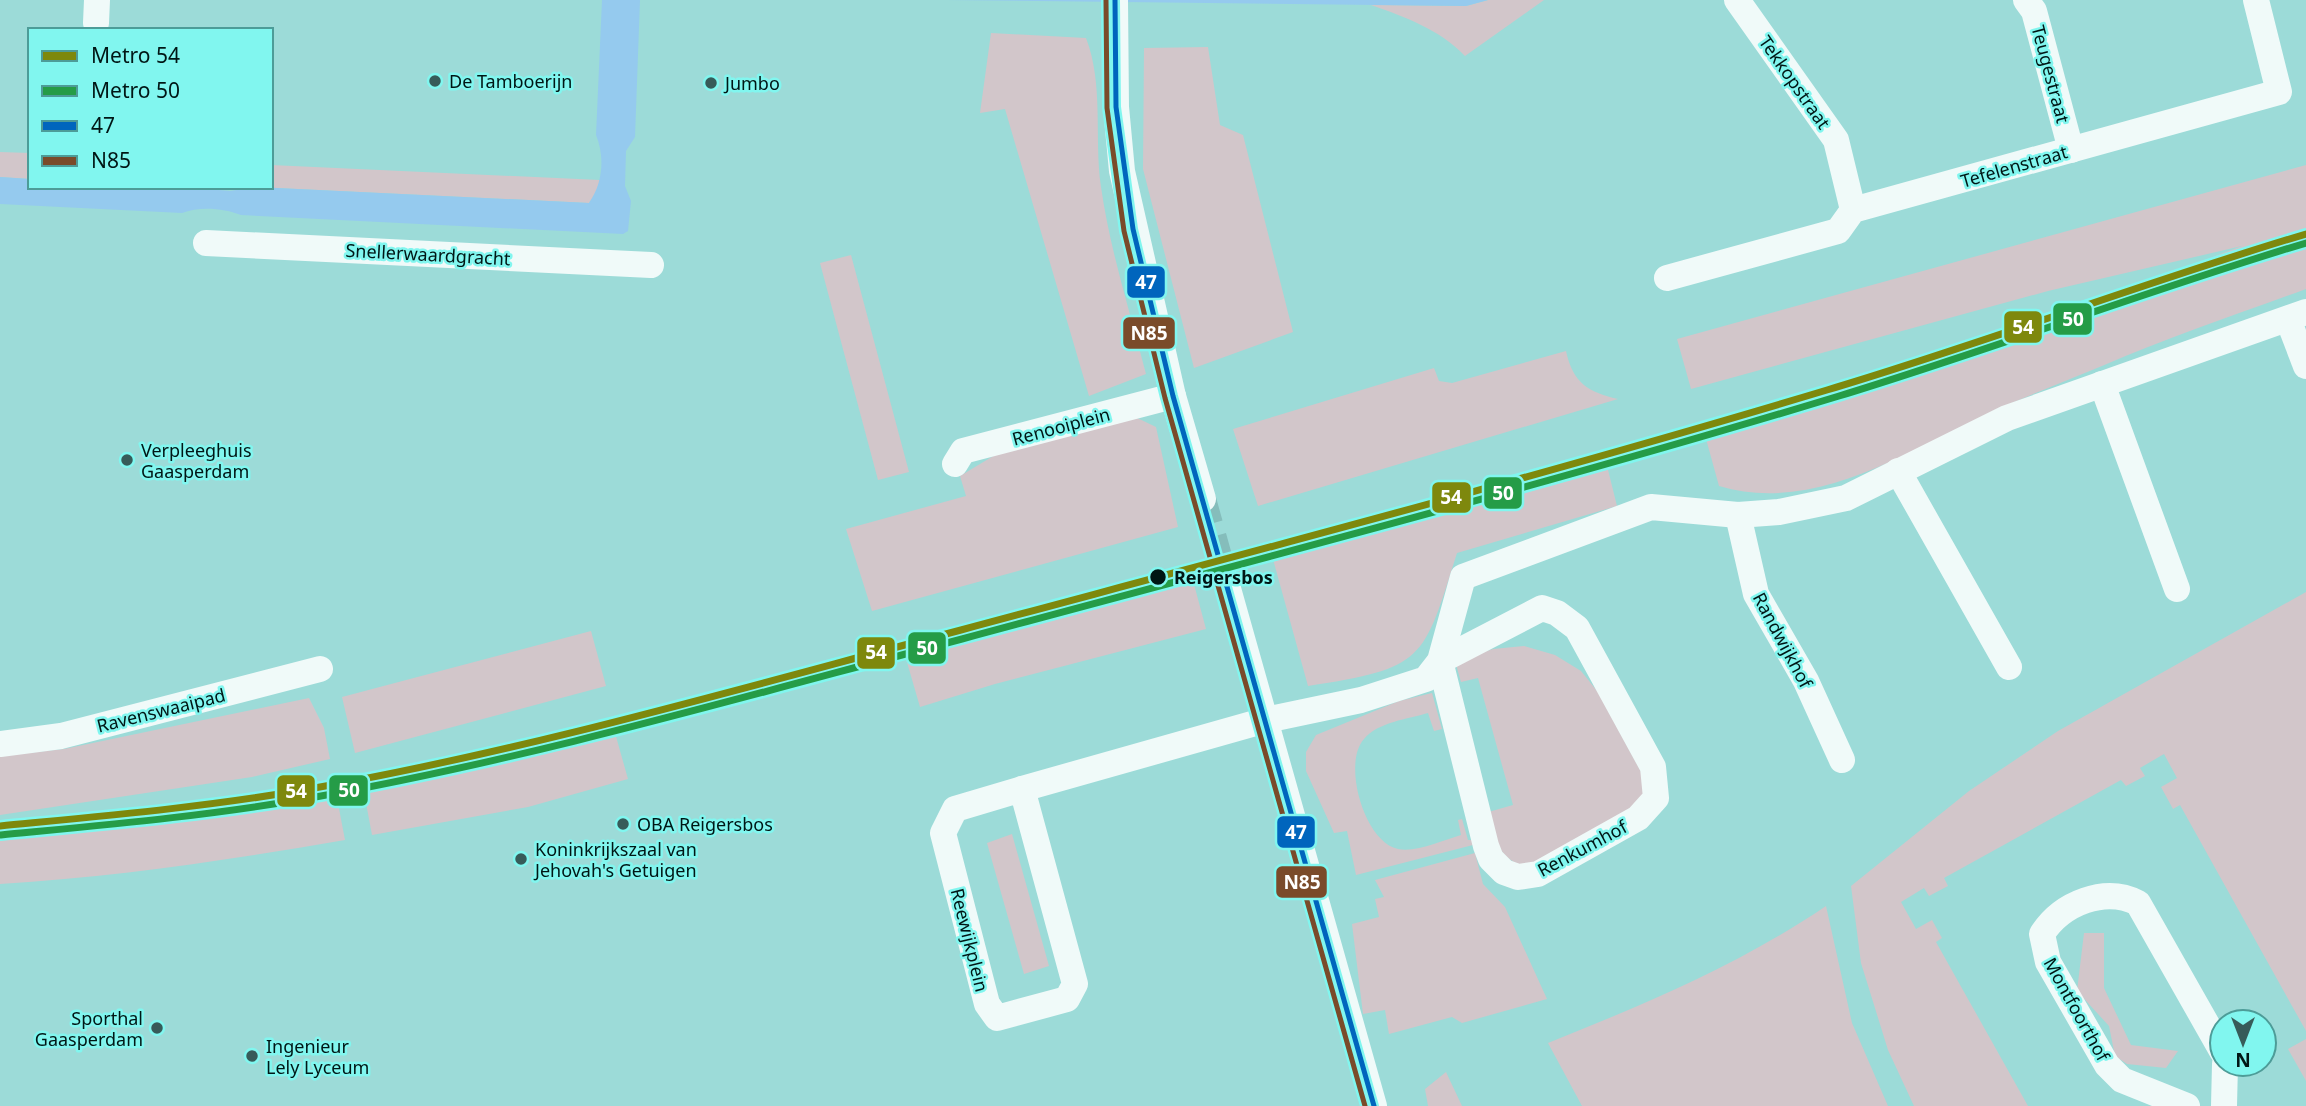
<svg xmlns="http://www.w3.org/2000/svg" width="2306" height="1106" viewBox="0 0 2306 1106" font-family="'Noto Sans',sans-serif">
<rect width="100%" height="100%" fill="#9cdbd8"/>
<g fill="#d2c6ca">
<path d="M1488 0H1544L1465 56C1439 29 1405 17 1371 5L1466 6Z"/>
<path d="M991 33 1086 38C1104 85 1094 137 1101 187 1110 250 1130 312 1146 374L1089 396 1005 109 980 113Z"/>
<polygon points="1208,47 1220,125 1243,135 1293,332 1194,368 1143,169 1144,48"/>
<polygon points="0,152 30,153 30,179 0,177"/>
<polygon points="271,165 600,180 599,189 589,203 256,187 271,187"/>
<path d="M2306 165V289C2238 314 2169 337 2102 366 2066 381 2029 395 1994 411 1911 450 1814 515 1719 486L1703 428 2009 333 2242 246 2048 291 1691 389 1677 339Z"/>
<polygon points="851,255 909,472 878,480 820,263"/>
<path d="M1566 351C1573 383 1588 392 1618 399L1258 506 1233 429 1434 368 1439 381 1452 383Z"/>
<polygon points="1129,414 1156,427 1178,527 872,611 846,529 966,496 960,476 1005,449"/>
<path d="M1605 458 1617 506 1457 553C1423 661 1425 668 1308 686L1271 552Z"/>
<polygon points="1191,573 1206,629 995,684 920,707 904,652"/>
<polygon points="2306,592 2306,1031 2180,805 2173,809 2161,787 2177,778 2164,754 2140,768 2145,776 2126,786 2121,780 1944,878 1948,886 1929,896 1924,888 1901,902 1916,929 1932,920 1942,938 1936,942 2028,1106 1914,1106 1888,1050 1861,963 1851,886 1969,791 2058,731"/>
<polygon points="591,631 606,686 355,753 342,697"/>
<path d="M1524 646 1555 655 1581 671 1598 692 1644 777 1648 799 1534 868C1500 864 1495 841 1485 813L1513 805 1478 678 1461 682 1455 661 1493 649Z"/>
<path d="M1432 693 1442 729 1434 731 1428 713C1408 719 1378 722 1364 739 1342 763 1364 842 1398 849 1416 853 1443 840 1461 835L1458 820 1462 819 1468 840H1472L1473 845 1356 875 1347 831 1334 833 1306 771V752L1316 735 1399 701Z"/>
<polygon points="309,698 324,728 330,759 252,777 0,815 0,756 64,749"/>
<polygon points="615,733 628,779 528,807 372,835 363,787"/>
<path d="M336 793 345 840C230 860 116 877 0 884V820H128L213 812Z"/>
<polygon points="1012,834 1049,966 1024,974 987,843"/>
<polygon points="1475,853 1483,884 1505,907 1547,999 1462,1023 1452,1017 1389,1034 1385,1010 1363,1014 1352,924 1379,917 1375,899 1384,897 1375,880"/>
<path d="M1826 906 1852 1023 1888 1106H1582L1548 1043C1645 1004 1739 965 1826 906Z"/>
<polygon points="2084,933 2104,933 2104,988 2131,1045 2178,1051 2166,1068 2127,1064 2115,1056 2109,1026 2077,991"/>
<polygon points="2306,1039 2306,1081 2288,1049"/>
<polygon points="1446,1072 1462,1106 1428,1106 1425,1089"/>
</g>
<g fill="#95caee">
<path d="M602 0H640L635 137 626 151 625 186 631 201 628 231 623 234 241 215C224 208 199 206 182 213L0 204V177L30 179V187H186L230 191 256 187 589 203C603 183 605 157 596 135Z"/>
<polygon points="946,0 1488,0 1466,6"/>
</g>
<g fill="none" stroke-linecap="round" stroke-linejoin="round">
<polyline stroke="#85bdbb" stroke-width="26" stroke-dasharray="26 13" stroke-linecap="butt" points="1203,499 1225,578"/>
<g stroke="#f0faf9" stroke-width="26">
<polyline points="1115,0 1116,107 1122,171 1173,396 1203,499"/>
<polyline points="1737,0 1836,140 1853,210"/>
<polyline points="2026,0 2034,11 2071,150"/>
<polyline points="96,23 97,0"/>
<polyline points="206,243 651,265"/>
<polyline points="1667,278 1838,231 1853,210 2279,92 2256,0"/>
<polyline points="2288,319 2306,366"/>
<polyline points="2102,384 2177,589"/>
<polyline points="955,464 963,451 1173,396"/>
<polyline points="1898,471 2009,667"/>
<polyline points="1738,515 1756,594 1806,681 1842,760"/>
<polyline points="1225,578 1374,1106"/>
<polygon points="1542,608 1557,613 1577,628 1653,767 1656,798 1638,818 1538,874 1518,877 1504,872 1491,859 1486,846 1440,661"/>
<polyline points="0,744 61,736 320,669"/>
<polyline points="1022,789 1266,720 1361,700 1426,679 1440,661 1463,577 1651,507 1738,515 1779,512 1846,498 2007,418 2306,312"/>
<polygon points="1022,789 1075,984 1067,999 997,1018 987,1004 943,833 955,809"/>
<path d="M2187 1106 2122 1080 2107 1065 2048 962 2042 934C2062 903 2105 886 2138 903L2222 1051"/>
<polyline points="2224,1106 2225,1064"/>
</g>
<g stroke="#81f6ef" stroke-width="10">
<polyline id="bus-1" points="1115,0 1116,107 1133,229 1173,396 1374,1106"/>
</g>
<g stroke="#81f6ef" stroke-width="10">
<polyline id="bus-2" points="1106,0 1107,108 1124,231 1165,398 1365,1106"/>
</g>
<use href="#bus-1" stroke="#0065bd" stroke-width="5"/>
<use href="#bus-2" stroke="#7a4b2a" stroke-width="5"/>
<g stroke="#81f6ef" stroke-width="12">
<path id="metro-1" d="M0 826C103 816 207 807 309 789 530 750 745 687 961 630 1251 552 1541 476 1827 390 1988 342 2145 282 2306 234"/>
</g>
<g stroke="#81f6ef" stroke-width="12">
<path id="metro-2" d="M1 835C104 825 208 816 310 798 530 759 746 696 962 639 1255 560 1549 484 1839 396 1996 348 2149 290 2306 243"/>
</g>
<use href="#metro-1" stroke="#7e880d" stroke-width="7"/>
<use href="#metro-2" stroke="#259c47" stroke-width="7"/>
</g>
<g fill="#375b59" stroke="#81f6ef" stroke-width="2.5">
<circle cx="435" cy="81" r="7"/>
<circle cx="711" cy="83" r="7"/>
<circle cx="127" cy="460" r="7"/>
<circle cx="623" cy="824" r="7"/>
<circle cx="521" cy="859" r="7"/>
<circle cx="157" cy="1028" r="7"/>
<circle cx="252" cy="1056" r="7"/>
</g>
<circle fill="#001615" stroke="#81f6ef" stroke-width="2.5" cx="1158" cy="577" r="9"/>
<g text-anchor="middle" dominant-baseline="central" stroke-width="5" stroke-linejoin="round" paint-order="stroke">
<g font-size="18" fill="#001615" stroke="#81f6ef">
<text transform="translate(2051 74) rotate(75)">Teugestraat</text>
<text transform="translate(1795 82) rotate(55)">Tekkopstraat</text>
<text transform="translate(2014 166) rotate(-16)">Tefelenstraat</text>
<text transform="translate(428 254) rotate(3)">Snellerwaardgracht</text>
<text transform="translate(1061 426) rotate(-15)">Renooiplein</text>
<text transform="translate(1783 640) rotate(62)">Randwijkhof</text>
<text transform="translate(161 710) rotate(-14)">Ravenswaaipad</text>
<text transform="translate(1582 848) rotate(-28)">Renkumhof</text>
<text transform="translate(970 940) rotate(76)">Reewijkplein</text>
<text transform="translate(2077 1009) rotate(61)">Montfoorthof</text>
</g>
<g font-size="18" fill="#001615" stroke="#81f6ef" text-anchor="start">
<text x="449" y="81">De Tamboerijn</text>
<text x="725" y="83">Jumbo</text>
<text x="141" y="450">Verpleeghuis<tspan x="141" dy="21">Gaasperdam</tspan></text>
<text x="637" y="824">OBA Reigersbos</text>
<text x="535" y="849">Koninkrijkszaal van<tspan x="535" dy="21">Jehovah's Getuigen</tspan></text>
<text x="143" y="1018" text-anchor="end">Sporthal<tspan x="143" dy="21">Gaasperdam</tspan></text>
<text x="266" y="1046">Ingenieur<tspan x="266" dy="21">Lely Lyceum</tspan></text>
</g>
<g font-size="18" font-weight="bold" fill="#001615" stroke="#81f6ef" text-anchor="start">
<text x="1174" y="577">Reigersbos</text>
</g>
</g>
<g stroke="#81f6ef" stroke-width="2.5">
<rect x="1126" y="265" width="40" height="34" rx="7" fill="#0065bd"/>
<rect x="2052" y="302" width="41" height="34" rx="7" fill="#259c47"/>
<rect x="2003" y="310" width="40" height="34" rx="7" fill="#7e880d"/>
<rect x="1122" y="316" width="54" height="34" rx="7" fill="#7a4b2a"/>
<rect x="1483" y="476" width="40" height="34" rx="7" fill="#259c47"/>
<rect x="1431" y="481" width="41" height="33" rx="7" fill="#7e880d"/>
<rect x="907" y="631" width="40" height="34" rx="7" fill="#259c47"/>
<rect x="856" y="636" width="40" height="34" rx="7" fill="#7e880d"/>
<rect x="328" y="774" width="41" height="33" rx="7" fill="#259c47"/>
<rect x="276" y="774" width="40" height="34" rx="7" fill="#7e880d"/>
<rect x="1276" y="815" width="40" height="34" rx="7" fill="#0065bd"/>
<rect x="1275" y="865" width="53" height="34" rx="7" fill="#7a4b2a"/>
</g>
<g font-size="19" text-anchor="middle" font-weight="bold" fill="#fff">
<text x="1146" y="289">47</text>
<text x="2073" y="326">50</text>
<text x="2023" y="334">54</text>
<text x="1149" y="340">N85</text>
<text x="1503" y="500">50</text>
<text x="1451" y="504">54</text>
<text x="927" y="655">50</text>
<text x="876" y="659">54</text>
<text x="349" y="797">50</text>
<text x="296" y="798">54</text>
<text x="1296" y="839">47</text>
<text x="1302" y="889">N85</text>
</g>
<rect x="28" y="28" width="245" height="161" fill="#81f6ef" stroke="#4d9c98" stroke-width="2"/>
<rect x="42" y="51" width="35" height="10" fill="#7e880d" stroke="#4d9c98" stroke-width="2"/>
<text x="91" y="63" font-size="21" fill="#001615">Metro 54</text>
<rect x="42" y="86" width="35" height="10" fill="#259c47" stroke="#4d9c98" stroke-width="2"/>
<text x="91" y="98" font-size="21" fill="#001615">Metro 50</text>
<rect x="42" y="121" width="35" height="10" fill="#0065bd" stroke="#4d9c98" stroke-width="2"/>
<text x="91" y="133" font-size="21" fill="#001615">47</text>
<rect x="42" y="156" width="35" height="10" fill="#7a4b2a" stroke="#4d9c98" stroke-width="2"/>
<text x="91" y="168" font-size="21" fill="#001615">N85</text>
<g transform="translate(2243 1043) rotate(180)"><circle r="33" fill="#81f6ef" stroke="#4d9c98" stroke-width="2"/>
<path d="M0-5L12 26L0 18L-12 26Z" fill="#375b59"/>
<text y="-10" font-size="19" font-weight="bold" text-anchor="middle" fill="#001615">N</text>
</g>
</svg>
